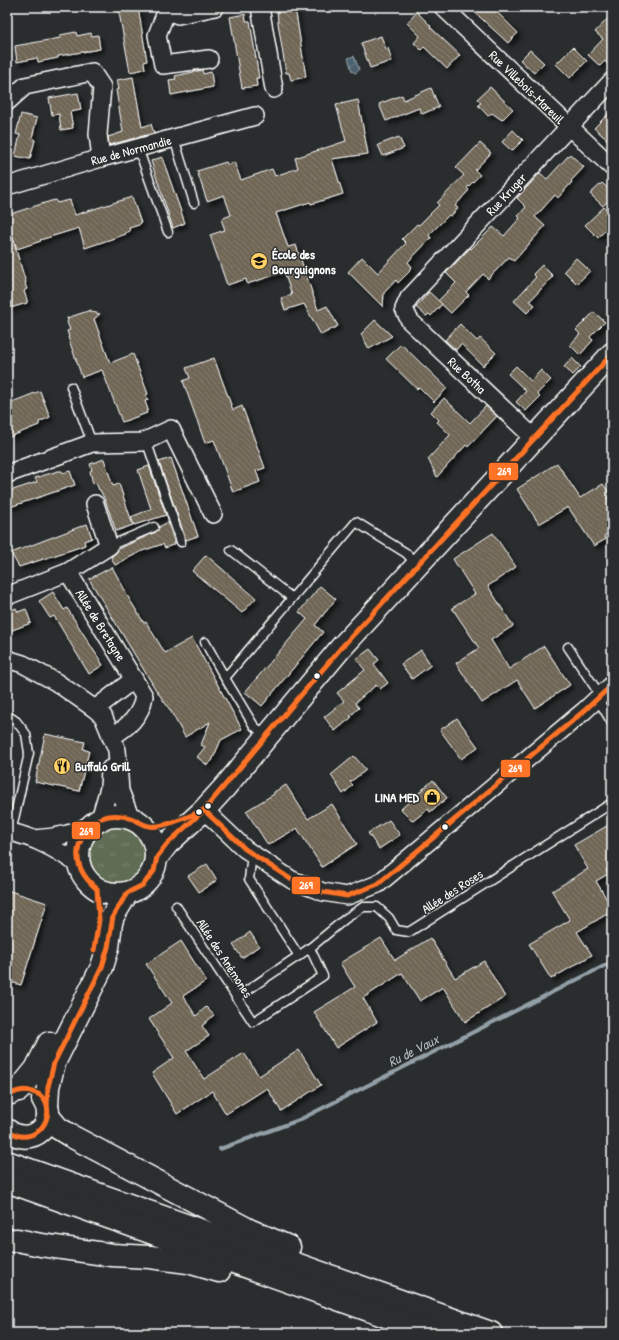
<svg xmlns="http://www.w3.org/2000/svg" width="619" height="1340" viewBox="0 0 619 1340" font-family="'Patrick Hand',sans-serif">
<defs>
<pattern id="grass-tufts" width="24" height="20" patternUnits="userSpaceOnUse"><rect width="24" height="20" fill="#616d54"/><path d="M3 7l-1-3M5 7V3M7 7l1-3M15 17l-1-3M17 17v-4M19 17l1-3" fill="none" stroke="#79836e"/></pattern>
<pattern id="water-waves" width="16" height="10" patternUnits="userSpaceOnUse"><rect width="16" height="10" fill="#4b616e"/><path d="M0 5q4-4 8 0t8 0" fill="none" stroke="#667984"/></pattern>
<pattern id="building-back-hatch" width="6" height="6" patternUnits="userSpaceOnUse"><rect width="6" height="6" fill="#706657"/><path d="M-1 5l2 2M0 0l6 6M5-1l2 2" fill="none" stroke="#857d70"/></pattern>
<filter id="shadow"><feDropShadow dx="3.5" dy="3.5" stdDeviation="2" flood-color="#0009"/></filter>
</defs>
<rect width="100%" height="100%" fill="#2a2d2e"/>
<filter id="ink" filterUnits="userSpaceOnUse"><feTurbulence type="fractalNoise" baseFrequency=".025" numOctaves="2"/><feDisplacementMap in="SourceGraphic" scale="8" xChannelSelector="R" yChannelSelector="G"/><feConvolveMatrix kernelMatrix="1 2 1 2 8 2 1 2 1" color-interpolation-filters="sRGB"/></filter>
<g filter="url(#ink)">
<circle fill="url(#grass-tufts)" stroke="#b0b6aa" cx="117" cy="855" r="32"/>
<polygon fill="url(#water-waves)" stroke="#93a0a8" points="354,56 359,69 357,72 355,73 352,71 348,58"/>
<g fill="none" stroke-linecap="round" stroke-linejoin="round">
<polyline stroke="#93a0a8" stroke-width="4" points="220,1149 299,1120 612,962"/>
</g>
<g fill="url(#building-back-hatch)" stroke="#fff" filter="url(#shadow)">
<polygon points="118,7 138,7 147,61 144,62 145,69 130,72"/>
<polygon points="277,7 295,7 306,77 291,80 289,73 286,73 278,23"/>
<polygon points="469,7 492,7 518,33 508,43"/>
<polygon points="417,12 431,26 430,27 460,55 447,69 424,47 421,50 414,43 420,36 407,23"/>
<polygon points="245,14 246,21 250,21 259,78 256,78 257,86 242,88 230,17"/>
<polygon points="612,14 612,69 605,61 600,66 588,55 603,39 595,32"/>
<polygon points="76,32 77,36 91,33 92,36 98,35 100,49 58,56 58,58 38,62 37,58 17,62 15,46 60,38 60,35"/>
<polygon points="381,36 386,49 388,48 392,61 370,68 361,43"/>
<polygon points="573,47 587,61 570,78 556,64"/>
<polygon points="530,50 544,63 534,73 520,60"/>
<polygon points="202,70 203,74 211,72 213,87 171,95 169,80 176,79 175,76"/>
<polygon points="133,77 142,127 151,124 154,133 109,145 108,137 123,132 116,90 119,89 117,80"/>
<polygon points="490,87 513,109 502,120 492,113 488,116 478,105 481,103 477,99"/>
<polygon points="431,88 439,107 422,114 419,108 386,121 379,104 402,95 404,100"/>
<polygon points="78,93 81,110 70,112 73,128 61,130 59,114 52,115 49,98"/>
<polygon points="358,100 368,154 332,159 343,194 311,204 310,202 276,213 288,247 296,245 318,310 327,306 338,326 321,335 304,304 285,310 281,298 292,295 284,272 247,284 246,279 227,285 210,235 225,230 221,219 231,215 224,195 207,201 197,171 226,162 228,165 234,162 241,180 272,169 275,176 298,168 295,158 346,141 336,105"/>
<polygon points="612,110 612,144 594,128"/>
<polygon points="21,114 37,118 32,138 35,140 30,159 15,156 20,135 16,134"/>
<polygon points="513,130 523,140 512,151 502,142"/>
<polygon points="399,137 404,148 383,156 378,145"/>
<polygon points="480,143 491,153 475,170 480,175 467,188 469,190 455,206 458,208 451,216 449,215 429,235 431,238 408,262 412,267 409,270 410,271 398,283 396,280 384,293 383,307 348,272 362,257 378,273 406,243 402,239 417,224 419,225 439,205 437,203 464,175 456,168"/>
<polygon points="570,154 584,167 571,181 572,182 558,198 555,195 535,217 545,226 514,261 509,257 488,279 483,274 466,292 469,295 451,313 438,301 456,283 446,273 470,248 471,249 493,227 504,236 520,218 518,216 526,207 517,198 540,173 547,179"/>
<polygon points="162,157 185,223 173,228 151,161"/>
<polygon points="602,183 612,192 612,197 603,206 590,194"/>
<polygon points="132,197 141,223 139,225 129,228 130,231 125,233 126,234 85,248 79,228 40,240 41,241 17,249 7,219 7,215 51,201 56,200 57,203 70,200 75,215"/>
<polygon points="604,207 612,215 612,223 598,238 585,225"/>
<polygon points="7,230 10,230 26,283 25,284 27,289 24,291 27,300 27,303 7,309"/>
<polygon points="576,258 590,271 577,284 564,271"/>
<polygon points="542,265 553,276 530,301 535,305 527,313 514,301 536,277 533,274"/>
<polygon points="429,292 442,304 431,316 429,314 426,316 416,307"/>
<polygon points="91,310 92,312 100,314 94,319 110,363 133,354 148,394 146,395 148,400 145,401 148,410 146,411 147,413 122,422 102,370 82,377 68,337 69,337 67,331 70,330 67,322 68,321 67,318"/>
<polygon points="594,312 605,322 590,337 593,340 580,355 570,345 580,334 576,330"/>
<polygon points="375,320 392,336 369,349 361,334"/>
<polygon points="460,324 477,341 480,338 496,353 483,366 461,344 456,350 445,340"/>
<polygon points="401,344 447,388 434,402 419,387 417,389 386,359"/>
<polygon points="214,358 233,410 242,406 265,468 256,471 260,482 233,492 214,440 205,443 183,381 190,378 186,368"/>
<polygon points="572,358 581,367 573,375 564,367"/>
<polygon points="516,366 531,381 541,370 551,380 537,394 540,397 526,411 516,402 526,391 508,374"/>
<polygon points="40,391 50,417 39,422 39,425 34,427 7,438 7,404"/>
<polygon points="444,398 470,423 486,406 497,416 468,447 466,445 437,477 428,459 450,435 437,422 439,420 431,412"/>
<polygon points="171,458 198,536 186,540 159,462"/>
<polygon points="104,459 113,486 119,484 133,525 116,531 105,500 100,490 99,490 96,483 93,484 90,471 92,470 90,464"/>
<polygon points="557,463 580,498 603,484 611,496 607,498 612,506 612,530 604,536 606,539 594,546 568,507 539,524 517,489"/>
<polygon points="149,466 166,515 134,525 131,517 151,509 138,470"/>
<polygon points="58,471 62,471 63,473 70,471 75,485 7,508 7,492 37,482 35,478"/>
<polygon points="168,522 175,544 165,548 163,544 142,551 115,565 111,557 117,552 118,549 156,532 159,527"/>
<polygon points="87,524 92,538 84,541 85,545 74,549 19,567 11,553"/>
<polygon points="493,533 516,567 488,586 513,626 491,640 509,669 544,646 570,685 535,708 517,680 482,703 456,663 479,648 452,608 475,594 453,559"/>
<polygon points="206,555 256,598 242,613 192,571"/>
<polygon points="112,567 126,592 125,592 144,623 146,622 165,653 192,638 242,729 221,740 212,761 207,765 197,757 205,747 201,745 210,722 185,737 170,710 156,690 89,579"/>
<polygon points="320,586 336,599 315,625 323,632 262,706 245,692 307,619 299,612"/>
<polygon points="53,592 64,610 67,608 103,665 89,674 54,616 50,618 39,601"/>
<polygon points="16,608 18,612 26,609 31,623 7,632 7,612"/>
<polygon points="370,649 379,660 374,664 388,683 380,689 376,685 355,703 359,708 350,716 352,717 335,731 324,717 344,701 337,693 365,670 356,659"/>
<polygon points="421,650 431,665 412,679 401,664"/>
<polygon points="457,718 478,747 461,759 440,730"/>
<polygon points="45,734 85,742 83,749 89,751 79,791 35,782"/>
<polygon points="354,756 366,770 350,782 353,785 343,794 331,775"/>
<polygon points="433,780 447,798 430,812 428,809 413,821 401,809"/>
<polygon points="286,785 308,819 332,804 357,844 322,867 297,828 268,845 246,811 274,794 274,792"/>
<polygon points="389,820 400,835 379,849 368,833"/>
<polygon points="612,823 612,867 606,870 608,874 596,881 612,908 612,911 577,932 592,955 551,979 529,944 570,920 552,891 588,869 574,845"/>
<polygon points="207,864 217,880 199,892 188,876"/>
<polygon points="7,890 47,903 21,985 7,981"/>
<polygon points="250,932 259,946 242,958 233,945"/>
<polygon points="381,938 395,960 430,938 455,978 484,961 505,997 465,1022 443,987 420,1001 402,973 363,998 377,1022 336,1048 314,1012 355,987 340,963"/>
<polygon points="181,941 206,981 183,996 196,1016 206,1007 214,1015 202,1026 209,1036 186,1051 204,1079 244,1053 259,1076 299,1050 321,1085 281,1111 267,1088 226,1114 212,1091 177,1114 152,1073 174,1058 149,1019 172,1003 146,964"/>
</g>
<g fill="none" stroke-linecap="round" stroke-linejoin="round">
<g stroke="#fff" stroke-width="11">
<g id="service">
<polyline points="174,138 194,203"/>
<polyline points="138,148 168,232"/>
<polyline points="71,387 92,443"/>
<polyline points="146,440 181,542"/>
<polyline points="109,546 154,527"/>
<polyline points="231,550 292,598"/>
<polyline points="205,642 225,678"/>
<polyline points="568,647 600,695"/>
<polyline points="597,698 612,723"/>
<polyline points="7,715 16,721 26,734 29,753 11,832"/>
<polyline points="266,736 254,726 225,678 356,522 406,553 417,565"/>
<polyline points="252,854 249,879 299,956"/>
<polyline points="176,906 253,1022 323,976 310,948 345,919 363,907 377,907 389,918 396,930 409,932 612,803"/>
<polyline points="236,998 310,948"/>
</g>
</g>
<g stroke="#fff" stroke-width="20">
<g id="minor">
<polyline points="260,7 274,89"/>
<polyline points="443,7 612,167"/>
<polyline points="209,59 163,65 157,35 167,10 178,15 215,7"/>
<polyline points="7,102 25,86 92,72 102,87 98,134 101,158"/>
<polyline points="7,186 101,158 255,116"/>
<polyline points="534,438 410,321 404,309 409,298 612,81"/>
<polyline points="7,474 92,443 143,442 171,429 213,514"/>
<polyline points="68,572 109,546 95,504"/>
<path d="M7 596 68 572 144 696C141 716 128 727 111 737"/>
<polyline points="7,659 23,664 56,682 95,709 103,716 117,750 120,791 131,819"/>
<polyline points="95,709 134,679"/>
<polyline points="204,810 245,849 292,880 323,892 347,896 378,884 584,711 612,685"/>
<polyline points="100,819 109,788 110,769"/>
<path d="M7 831C36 838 55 848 79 865"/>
<path d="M34 839C58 837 71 835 93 824"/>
</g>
</g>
<g stroke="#fff" stroke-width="25">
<g id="secondary">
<circle cx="117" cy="855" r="39"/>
<polyline points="157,857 167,844 204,810 225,787 340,649 612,354"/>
<polyline points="19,1090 36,1069 49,1043"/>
<polyline points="47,1106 48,1087 54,1063 102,967 108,947 111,923 113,916 127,893"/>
<path d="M7 1130C31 1149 60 1124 43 1099"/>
</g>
</g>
<g stroke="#fff" stroke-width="25">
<g id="trunk">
<polyline points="7,1093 11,1093"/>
<polyline points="48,1116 58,1128 71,1136 249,1230 289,1247"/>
<polyline points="7,1162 491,1333"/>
<polyline points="7,1181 433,1333"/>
<polyline points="7,1241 17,1240 41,1245 112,1255 150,1257 188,1262 219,1271"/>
</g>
</g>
<use href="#service" stroke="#2a2d2e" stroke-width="8"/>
<use href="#minor" stroke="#2a2d2e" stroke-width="17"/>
<use href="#secondary" stroke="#2a2d2e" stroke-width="22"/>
<use href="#trunk" stroke="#2a2d2e" stroke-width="22"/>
<g stroke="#2a2d2e" stroke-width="8">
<g id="bus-1">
<polyline points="204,810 245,849 292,880 323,892 347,896 378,884 584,711 612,685"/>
<path d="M94 950 99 920 97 889C85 879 76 866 78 850 79 842 83 835 88 828 99 814 117 813 133 819 142 823 147 828 158 826 174 824 189 816 204 810"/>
<path d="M7 1097C15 1091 23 1088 33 1092 35 1093 39 1094 41 1096 57 1111 42 1139 21 1136 16 1136 11 1132 7 1130"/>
<polyline points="47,1106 48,1087 54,1063 102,967 108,947 113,916 127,893 143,885 154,871 157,857 167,844 204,810 340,649 612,354"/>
</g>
</g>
<use href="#bus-1" stroke="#ff7326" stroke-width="5"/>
</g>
</g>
<defs>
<g id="school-disc" transform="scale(0.9)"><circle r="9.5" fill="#ffd166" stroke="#2a2d2e"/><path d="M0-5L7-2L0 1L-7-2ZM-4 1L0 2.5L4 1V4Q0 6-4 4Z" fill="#111"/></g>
<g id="restaurant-disc" transform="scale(0.9)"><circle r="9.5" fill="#ffd166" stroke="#2a2d2e"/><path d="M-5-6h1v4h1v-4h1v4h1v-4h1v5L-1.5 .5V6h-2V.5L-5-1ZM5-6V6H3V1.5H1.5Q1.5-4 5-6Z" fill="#111"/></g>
<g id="shop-disc" transform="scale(0.9)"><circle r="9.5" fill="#ffd166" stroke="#2a2d2e"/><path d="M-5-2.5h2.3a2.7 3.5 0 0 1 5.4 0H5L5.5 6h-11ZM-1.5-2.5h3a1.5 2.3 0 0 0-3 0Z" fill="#111"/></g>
</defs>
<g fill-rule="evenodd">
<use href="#school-disc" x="259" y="261"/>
<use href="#restaurant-disc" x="62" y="766"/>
<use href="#shop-disc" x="432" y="797"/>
</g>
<g fill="#fff" stroke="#2a2d2e" stroke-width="1.5">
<circle cx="317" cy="676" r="3.5"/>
<circle cx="208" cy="806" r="3.5"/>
<circle cx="199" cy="812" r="3.5"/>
<circle cx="445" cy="827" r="3.5"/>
</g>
<g text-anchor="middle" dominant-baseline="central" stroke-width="3" stroke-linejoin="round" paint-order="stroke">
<g font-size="13" fill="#fff" stroke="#2a2d2e">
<text transform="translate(527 87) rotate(44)">Rue Villebois-Mareuil</text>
<text transform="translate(131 150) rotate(-15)">Rue de Normandie</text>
<text transform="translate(506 194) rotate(-47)">Rue Kruger</text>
<text transform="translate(467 375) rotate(43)">Rue Botha</text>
<text transform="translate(101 625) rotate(58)">Allée de Bretagne</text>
<text transform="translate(452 891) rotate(-33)">Allée des Roses</text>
<text transform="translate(225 958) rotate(57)">Allée des Anémones</text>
</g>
<g font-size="13" font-weight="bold" fill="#fff" stroke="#2a2d2e" text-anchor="start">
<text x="272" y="254">École des<tspan x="272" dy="15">Bourguignons</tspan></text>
<text x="75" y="766">Buffalo Grill</text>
<text x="419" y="797" text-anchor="end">LINA MED</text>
</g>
<g font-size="14" font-style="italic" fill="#aeb8be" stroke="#2a2d2e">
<text transform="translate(413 1050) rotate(-27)">Ru de Vaux</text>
</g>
</g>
<g stroke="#2a2d2e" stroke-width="1.5">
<rect x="488" y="462" width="31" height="19" rx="4" fill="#ff7326"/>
<rect x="500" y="759" width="31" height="19" rx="4" fill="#ff7326"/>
<rect x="71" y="821" width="30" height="19" rx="4" fill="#ff7326"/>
<rect x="291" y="876" width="30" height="19" rx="4" fill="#ff7326"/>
</g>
<g font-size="11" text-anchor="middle" font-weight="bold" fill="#fff">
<text x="504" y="475">269</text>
<text x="515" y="772">269</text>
<text x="86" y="835">269</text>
<text x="306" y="889">269</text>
</g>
<rect width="619" height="1340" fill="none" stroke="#2a2d2e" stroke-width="24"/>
<rect x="12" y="12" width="595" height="1316" fill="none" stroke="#fff" stroke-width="1.5" filter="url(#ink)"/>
</svg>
